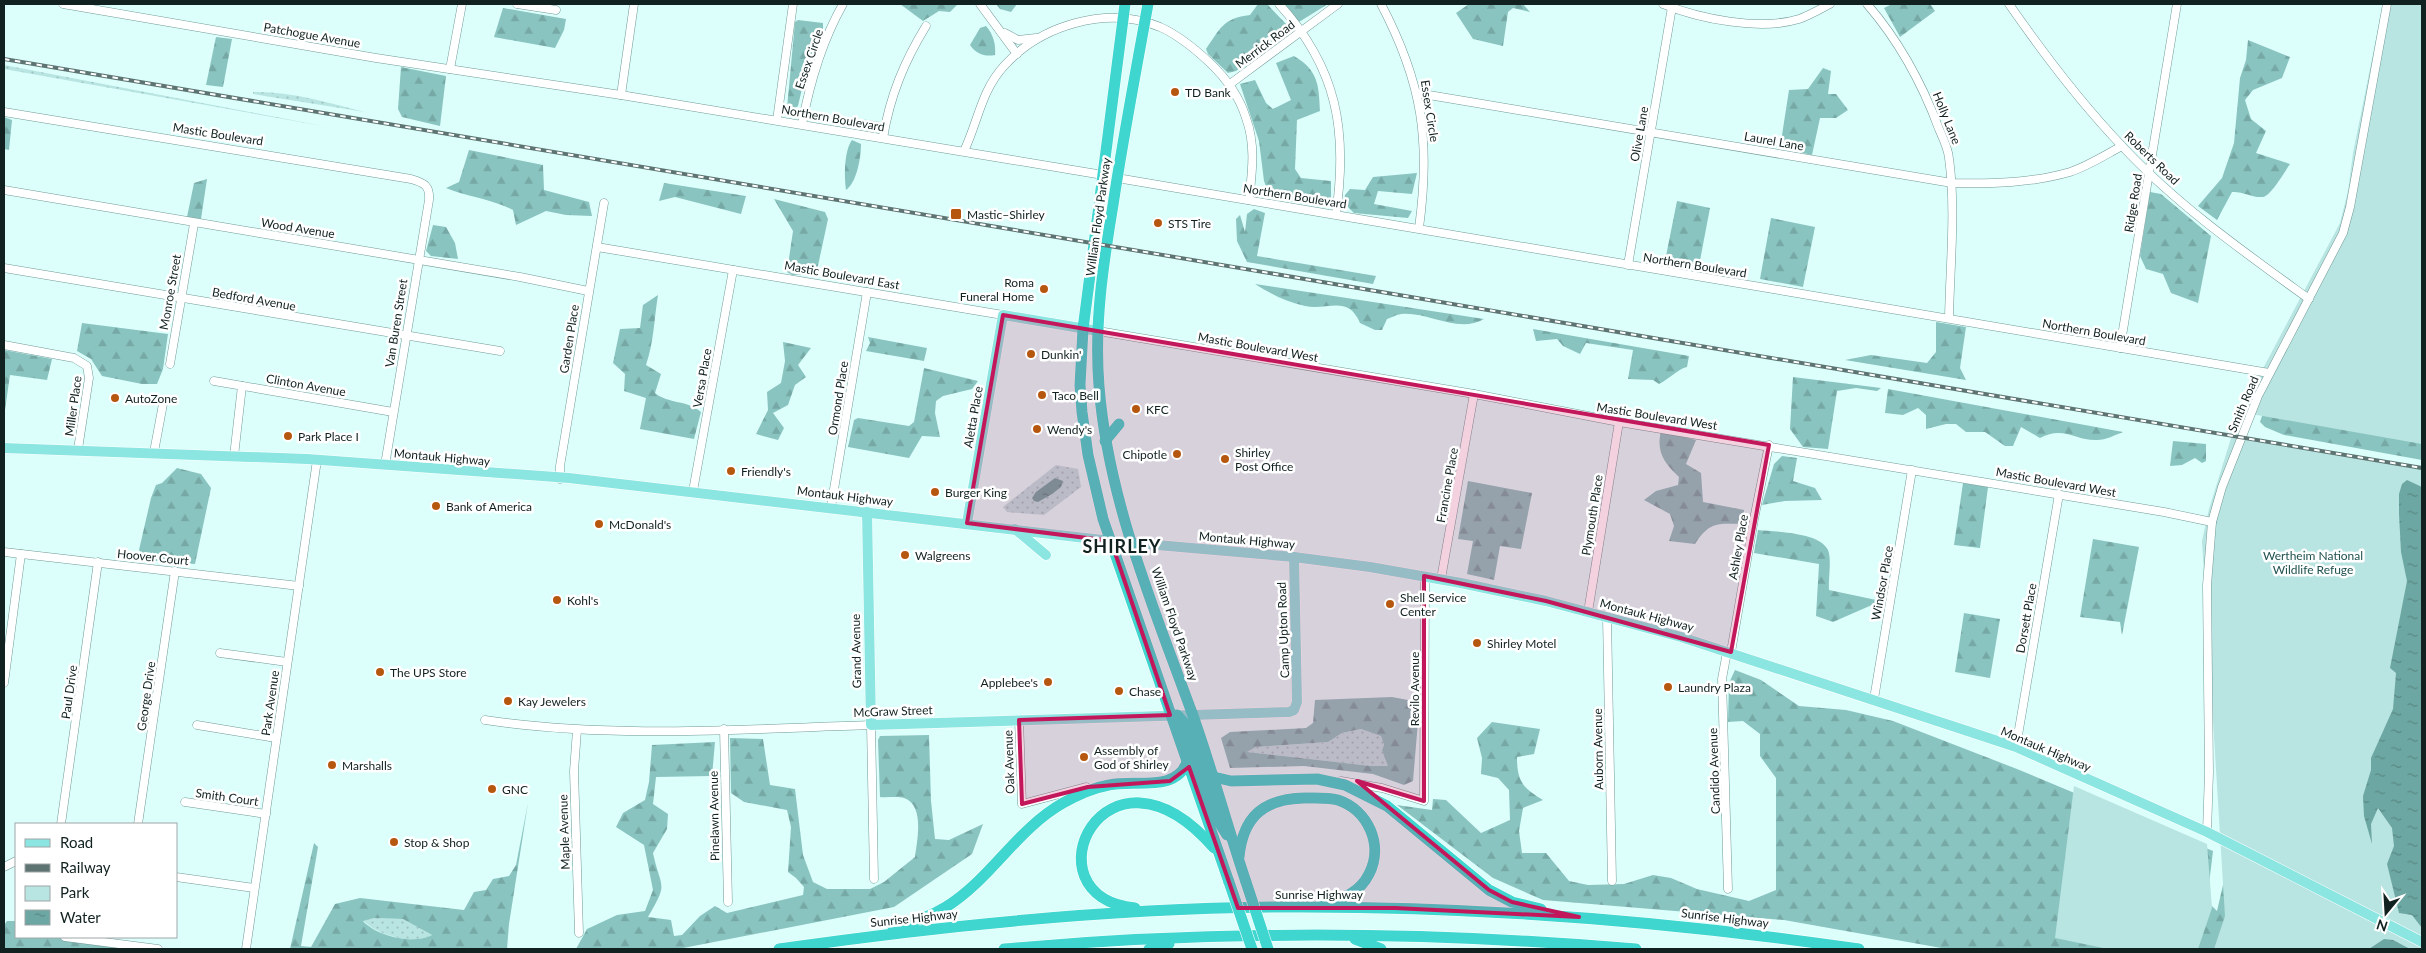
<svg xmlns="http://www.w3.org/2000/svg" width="2426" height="953" viewBox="0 0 2426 953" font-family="Lato,sans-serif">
<defs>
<pattern id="grass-dots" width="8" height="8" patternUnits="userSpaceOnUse" patternTransform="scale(1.25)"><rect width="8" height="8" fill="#b8e4e1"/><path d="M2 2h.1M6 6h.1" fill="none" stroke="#9dc3c1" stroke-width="1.8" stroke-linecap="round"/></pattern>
<pattern id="forest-firs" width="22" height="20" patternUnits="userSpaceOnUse" patternTransform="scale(1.25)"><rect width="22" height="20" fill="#8ac4c0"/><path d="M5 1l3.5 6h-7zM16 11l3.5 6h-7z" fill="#76a8a5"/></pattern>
<pattern id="water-ripples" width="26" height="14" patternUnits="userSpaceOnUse" patternTransform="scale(1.25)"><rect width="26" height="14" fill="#6da7a3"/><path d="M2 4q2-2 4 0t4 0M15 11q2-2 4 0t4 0" fill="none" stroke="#588884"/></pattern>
</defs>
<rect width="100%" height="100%" fill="#dcfffc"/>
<g fill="url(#grass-dots)">
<polygon points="4,65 328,127 4,69"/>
<path d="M253 92C291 91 329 103 365 112L253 94Z"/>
<polygon points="1056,465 1078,469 1081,487 1044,515 1007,512 1003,507"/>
<polygon points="1361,729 1381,736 1384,745 1382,750 1389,766 1371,766 1247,752 1256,747 1328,742 1342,733"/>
<path d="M374 918 403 919 432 935C414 945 377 936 363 920Z"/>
</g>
<g fill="url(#forest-firs)" fill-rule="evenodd">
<polygon points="900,4 958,4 950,12 939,11 923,21"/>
<polygon points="996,4 1017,4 1011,12 1000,9"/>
<path d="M1258 4H1267L1287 25 1289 33 1236 71 1228 73 1208 54 1206 49C1220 29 1223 18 1250 15Z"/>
<polygon points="1283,4 1328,4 1299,22"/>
<polygon points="1469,4 1523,4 1530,12 1513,8 1508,12 1503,46 1473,39 1456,13"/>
<polygon points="1892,4 1930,4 1935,11 1900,37 1884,8"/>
<polygon points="503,8 566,19 564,30 555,48 494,37"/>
<polygon points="798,20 823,23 823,30 805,76 798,106 790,112 787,108 795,22"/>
<path d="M986 26C993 34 996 44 995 55 985 57 976 54 970 45L980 28Z"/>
<polygon points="216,37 232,39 223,87 206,85"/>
<path d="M2248 40 2290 57 2282 78 2253 90 2245 100 2251 119 2266 131 2256 153 2290 164C2285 171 2271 196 2263 197 2253 198 2242 191 2232 192L2217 220 2198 206 2222 178 2234 143 2240 78 2246 60Z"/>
<path d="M1294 56C1318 70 1319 85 1320 111L1297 120 1295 169 1301 178 1331 181V203L1326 205 1292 202 1269 195 1264 181 1259 141 1240 84 1255 80 1266 103 1273 109 1291 100 1276 63Z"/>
<polygon points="401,67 446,76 440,126 402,117 398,109"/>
<polygon points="1823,68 1831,71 1828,94 1836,94 1848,110 1836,118 1820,118 1812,155 1780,148 1789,90 1808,89"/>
<polygon points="4,117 12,120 9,150 4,149"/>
<polygon points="848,117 880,122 875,130 871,131 846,126"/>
<path d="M852 140 861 144C861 157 857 182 846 190 844 176 844 151 852 140Z"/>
<path d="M469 150 543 165 544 190 589 202 592 216 566 215 546 211 516 225 513 210C492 199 468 197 446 188L459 182Z"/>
<polygon points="1417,173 1412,194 1378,191 1374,204 1412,211 1408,218 1354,213 1344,203 1345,195 1350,189 1365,190 1373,177"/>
<polygon points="207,179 201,219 187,217 194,183"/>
<polygon points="664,183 746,196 741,214 675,197 659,201"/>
<polygon points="2150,192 2161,194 2211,236 2198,303 2171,293 2163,274 2146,269 2140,256"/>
<polygon points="774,199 825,212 828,219 816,275 792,275 787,272 793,231"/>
<polygon points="1677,201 1710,208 1698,271 1664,266"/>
<polygon points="1254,209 1265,213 1257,256 1376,276 1373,284 1247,262 1237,241 1236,219 1240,215 1245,232 1247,214"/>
<polygon points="1771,218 1815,227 1803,287 1760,279"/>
<polygon points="433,225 446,227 455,243 458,259 431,256 426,251"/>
<path d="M1255 284 1484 319C1458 334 1429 312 1402 314 1397 314 1391 318 1387 319L1382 330H1375L1360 323C1348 294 1327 311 1305 306 1286 302 1271 294 1255 284Z"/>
<path d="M658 295C654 320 654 341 646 365L661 374 655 393C668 404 688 400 701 412L694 439 640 429 646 398 624 391 625 374 613 363 620 329 640 328 643 305Z"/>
<polygon points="1936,322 1966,327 1960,368 1966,380 1845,360 1871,355 1927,363 1936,352"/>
<polygon points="82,323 168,334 163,369 157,384 142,384 102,376 91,359 77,351"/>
<path d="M1533 329 1689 356 1687 367C1678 369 1669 379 1659 384L1653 380 1628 379 1633 350 1586 343 1580 354 1563 346 1557 339 1536 341Z"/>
<polygon points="868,337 927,348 924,361 866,351 870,343"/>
<polygon points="783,342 811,348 798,365 806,377 795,385 788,405 773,413 784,428 778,440 756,434 768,410 767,392 781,383 785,361"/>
<polygon points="4,350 52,359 47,380 10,375 4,417"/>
<polygon points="924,368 978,381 972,389 943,396 936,401 935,413 940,437 922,436 909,458 848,447 854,420 858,418 909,426 914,422"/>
<polygon points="1793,377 1881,388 1877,391 1856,388 1837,391 1828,449 1803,447 1790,429"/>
<polygon points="2275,377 2422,444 2422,460 2284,435 2265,427 2260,422"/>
<path d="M1888 389 2123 432C2115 435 2106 440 2097 440 2076 441 2063 425 2040 438L2021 427 2013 446H2005L1985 432H1966L1956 424H1946L1926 429V415L1918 408 1903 415 1885 413Z"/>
<path d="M1661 431 1696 440 1686 464 1701 473 1703 502 1744 510 1743 524C1718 524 1710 521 1695 544L1669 541 1674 526 1670 514 1644 500 1656 491 1678 485 1679 477C1664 463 1656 452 1661 431Z"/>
<polygon points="2173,441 2206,444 2206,461 2202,463 2195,458 2182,465 2170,466"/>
<polygon points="1782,456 1797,458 1793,481 1815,488 1822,500 1785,501 1762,505 1774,464"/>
<polygon points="177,468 201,474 211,488 195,564 145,560 139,550 151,498 156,485 162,483"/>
<polygon points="1468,481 1532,493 1521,549 1500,546 1494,580 1467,574 1473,541 1458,539"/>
<polygon points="1963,483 1988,487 1980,548 1954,545"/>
<path d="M1758 530C1776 532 1820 532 1828 550 1832 560 1828 579 1829 590L1881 601 1833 622 1816 616 1819 564 1754 553Z"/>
<polygon points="2093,539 2139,547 2122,635 2120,622 2080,617"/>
<polygon points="1964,613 2000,619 1990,678 1955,672"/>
<path d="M1735 670 1761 680 1799 706 1846 710 1893 721 2017 769 2213 851 2207 901 2217 911 2229 859 2367 949H1947L1784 920 1543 900 1493 878 1397 805 1432 810 1433 799 1446 800 1481 833 1510 820 1509 790 1498 778 1481 774 1482 758 1477 738 1492 722 1540 729 1534 754 1517 757C1517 780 1522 788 1543 800L1523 808 1519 831 1522 853H1546L1569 881 1588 885 1624 884 1653 875 1671 878 1697 889 1749 901 1776 890V778L1760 756V734L1743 721 1728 722 1729 683Z"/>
<path d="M1392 697 1408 700 1419 710 1413 781 1404 785 1373 774 1304 766 1230 768 1221 738 1230 732 1306 728 1313 723 1315 700ZM1361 729 1381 736 1384 745 1382 750 1388 766H1371L1247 752 1256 747 1328 742 1342 733Z"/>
<path d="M929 735 931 801 935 839 949 840 983 824 972 854 894 907 678 949H576L587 929 617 915 645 911 653 890 644 845 616 827 623 813 645 800 649 782 652 745 715 742 712 776 656 777 653 804 668 814 667 829 653 853C661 890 669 881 648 917L671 920 674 936 682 935 700 916 715 906 727 913 803 895 804 887 796 878 788 872 791 827 787 810 744 802 731 793 730 738 763 739 770 785 795 789 803 855 813 882 827 889H870L884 882 915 857C917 841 925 805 904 798 897 796 887 798 880 797L878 740 880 736Z"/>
<path d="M528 803 509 924 507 949H290L314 843 318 847 301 946 311 947 335 904 360 898 464 910 474 892 486 890 493 879 509 876 516 865ZM374 918 403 919 432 935C414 945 376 936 363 921Z"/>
<polygon points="7,921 16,921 16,937 56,937 129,949 4,949 4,925"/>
</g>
<g fill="#b8e4e1">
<polygon points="2383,4 2422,4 2422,444 2240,412 2340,223 2348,191 2353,153"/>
<polygon points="2232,435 2422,468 2422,949 2214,949 2225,916 2202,541 2209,509"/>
<polygon points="2074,786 2207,844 2212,908 2198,949 2108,949 2055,938"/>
</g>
<g fill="url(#water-ripples)">
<polygon points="1055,478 1063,481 1061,487 1052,494 1038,502 1034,501 1032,498 1036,492"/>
<polygon points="2407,480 2422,487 2422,928 2412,915 2399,913 2387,864 2394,846 2392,828 2378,808 2371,824 2372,844 2364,816 2363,796 2371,770 2371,758 2393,709 2396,673 2390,668 2407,581 2401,552 2399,514 2399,494 2402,484"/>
<polygon points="2384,939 2393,940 2410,949 2369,949"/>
</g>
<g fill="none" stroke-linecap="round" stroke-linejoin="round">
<g stroke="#719a97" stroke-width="9">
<g id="minor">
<polyline points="63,4 376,58 621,95 1103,175"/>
<polyline points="517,4 556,10"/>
<polyline points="980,4 1017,54"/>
<path d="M1279 4C1337 68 1348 130 1336 214"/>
<path d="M1381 4C1422 82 1431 140 1419 228"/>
<path d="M1663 4C1700 19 1760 31 1799 19 1810 15 1820 9 1830 4"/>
<path d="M1867 4C1899 41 1922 83 1939 129 1943 138 1948 148 1949 158 1956 210 1950 265 1949 318"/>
<path d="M2009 4C2043 53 2080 102 2122 146 2177 205 2244 252 2309 299"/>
<polyline points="1005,33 1018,40 1036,38"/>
<polyline points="450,69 462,4"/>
<polyline points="1230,84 1338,4"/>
<path d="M1417 93 1952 183C1991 184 2032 183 2070 172 2088 166 2105 155 2122 146"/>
<polyline points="621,95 634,4"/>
<path d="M4 112 411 179C425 183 430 186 429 200L385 465"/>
<polyline points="777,120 793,4"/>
<path d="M802 124C810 82 822 41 843 4"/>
<path d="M883 138C890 96 904 62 926 26"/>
<path d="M964 151C978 122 981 91 1004 66 1041 25 1107 5 1160 27 1178 35 1194 48 1209 62 1226 78 1239 95 1246 118 1256 145 1252 173 1249 200"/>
<polyline points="1117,178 2269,373"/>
<polyline points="4,190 520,277 588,291"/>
<polyline points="597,247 1003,315"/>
<polyline points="1628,265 1672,7"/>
<polyline points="4,268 500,351"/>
<polyline points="1098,331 1474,394 1619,422 2164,512 2212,522"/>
<polyline points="4,345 74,358 87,366 89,378 78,449"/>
<polyline points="2120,348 2177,4"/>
<polyline points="170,364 194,224"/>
<polyline points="214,381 393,412"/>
<polyline points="154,452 163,404"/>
<polyline points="234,456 242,386"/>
<polyline points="560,479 560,466 604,203"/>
<polyline points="693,491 733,270"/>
<polyline points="831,507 867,292"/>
<polyline points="4,552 299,586"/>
<polyline points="1441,579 1474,394"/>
<polyline points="1588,612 1619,422"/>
<polyline points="1607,617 1612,881"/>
<polyline points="1727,652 1722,679 1728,889"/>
<polyline points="1731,652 1754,519 1769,445"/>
<polyline points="220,653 287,662"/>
<polyline points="4,683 21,554"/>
<polyline points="1874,699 1912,470"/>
<path d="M485 720C612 739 742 729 871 725L874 879"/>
<polyline points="1019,720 1022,804 1086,787"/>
<polyline points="197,725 276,738"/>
<polyline points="724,729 728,902"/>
<polyline points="577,730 574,771 579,933"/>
<polyline points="2016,747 2059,494"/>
<polyline points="1341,781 1382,788 1424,801 1425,576"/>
<polyline points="185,802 266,814"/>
<polyline points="61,824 98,562"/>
<polyline points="138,824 175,571"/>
<polyline points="2207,832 2209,772 2207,585 2212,522 2222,487 2258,396 2343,233 2350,207 2387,4"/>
<polyline points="4,867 16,861"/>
<polyline points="176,877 254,888"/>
<polyline points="65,937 158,949"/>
<polyline points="246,949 317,460"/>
</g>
</g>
<g stroke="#fff" stroke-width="11">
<g id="major">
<polyline points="4,448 307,459 569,478 1111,541 1294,557 1370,567 1461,583 1546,601 1681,637 2016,747 2207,832 2422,942"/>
<polyline points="867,512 871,725 1289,712 1294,710 1297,702 1294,557"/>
<polyline points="967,523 1003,315 1098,331"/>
<polyline points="1015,529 1046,555"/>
</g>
</g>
<g stroke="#fff" stroke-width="12">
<g id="highway">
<polyline points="1125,4 1083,329 1080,385 1082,412 1088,455 1103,519 1229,882"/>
<path d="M1148 4C1136 71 1123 138 1113 205 1103 265 1094 325 1099 386 1108 500 1153 606 1192 713 1212 768 1227 826 1246 882"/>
<polyline points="1105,441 1119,424"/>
<polyline points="1177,715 1185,724 1217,819 1227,835"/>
<polyline points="1214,777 1231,781 1317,779 1345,785 1387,806 1489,890 1512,902 1541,909"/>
<path d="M1239 857C1243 817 1263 799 1304 798 1315 798 1327 797 1338 800 1368 810 1384 845 1369 874 1360 892 1343 900 1323 902"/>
<path d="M1135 908C1022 896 1106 723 1214 848"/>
<path d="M893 927C912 923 930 917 946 907 991 879 1017 829 1063 803 1077 795 1092 788 1109 785 1134 779 1176 793 1187 762"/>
<polyline points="1355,939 1381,949"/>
<path d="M779 949C946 925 1115 908 1284 907 1477 906 1668 921 1859 949"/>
<path d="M1004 949C1214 930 1426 931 1636 949"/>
<polyline points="1149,949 1169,944"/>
</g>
</g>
<use href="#minor" stroke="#fff" stroke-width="8"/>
<use href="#major" stroke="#8be6e2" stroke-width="10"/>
<use href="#highway" stroke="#3ed6cf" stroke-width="11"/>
<g stroke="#5d7472" stroke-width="4">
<polyline id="rail" points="4,59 2422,468"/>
</g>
<use href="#rail" stroke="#fff" stroke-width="2" stroke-dasharray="5.5" stroke-linecap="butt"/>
<g stroke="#fff" stroke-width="12" stroke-linecap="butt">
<g id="highway-bridge">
<polyline points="1229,882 1252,949"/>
<polyline points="1246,882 1268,949"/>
</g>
</g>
<use href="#highway-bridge" stroke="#3ed6cf" stroke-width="11"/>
</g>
<path fill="#c2185b" fill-opacity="0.2" stroke="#c2185b" stroke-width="4" stroke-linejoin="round" d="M1003 315 1769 445 1731 652 1546 601 1424 576V801L1357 781 1489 890 1512 902 1579 917 1395 908H1238L1189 767 1170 781 1088 787 1022 804 1019 720 1170 715 1111 541 967 523Z"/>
<g fill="#b65710" stroke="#fff" stroke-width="2">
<circle cx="1175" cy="92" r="5"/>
<rect x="950" y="208" width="12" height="12" rx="2.5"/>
<circle cx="1158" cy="223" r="5"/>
<circle cx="1044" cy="289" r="5"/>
<circle cx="1031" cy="354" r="5"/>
<circle cx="1042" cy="395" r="5"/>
<circle cx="115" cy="398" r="5"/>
<circle cx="1136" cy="409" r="5"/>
<circle cx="1037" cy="429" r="5"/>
<circle cx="288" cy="436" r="5"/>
<circle cx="1177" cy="454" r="5"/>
<circle cx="1225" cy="459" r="5"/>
<circle cx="731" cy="471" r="5"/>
<circle cx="935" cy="492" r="5"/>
<circle cx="436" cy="506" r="5"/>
<circle cx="599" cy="524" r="5"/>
<circle cx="905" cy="555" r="5"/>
<circle cx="557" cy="600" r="5"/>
<circle cx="1390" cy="604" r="5"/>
<circle cx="1477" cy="643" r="5"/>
<circle cx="380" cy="672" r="5"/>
<circle cx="1048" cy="682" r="5"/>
<circle cx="1668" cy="687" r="5"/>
<circle cx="1119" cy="691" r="5"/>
<circle cx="508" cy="701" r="5"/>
<circle cx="1084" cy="757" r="5"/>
<circle cx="332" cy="765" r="5"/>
<circle cx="492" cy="789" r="5"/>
<circle cx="394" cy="842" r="5"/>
</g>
<g text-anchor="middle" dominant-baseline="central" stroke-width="5" stroke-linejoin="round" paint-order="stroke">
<g font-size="12" fill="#112120" stroke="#fff">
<text transform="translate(312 35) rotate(10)">Patchogue Avenue</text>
<text transform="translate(1265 44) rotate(-37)">Merrick Road</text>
<text transform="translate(809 59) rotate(-71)">Essex Circle</text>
<text transform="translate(1430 111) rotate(81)">Essex Circle</text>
<text transform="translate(833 118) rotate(10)">Northern Boulevard</text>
<text transform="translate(1947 118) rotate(68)">Holly Lane</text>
<text transform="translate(218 134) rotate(9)">Mastic Boulevard</text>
<text transform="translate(1639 134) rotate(-80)">Olive Lane</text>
<text transform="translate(1774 141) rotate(10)">Laurel Lane</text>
<text transform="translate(2152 158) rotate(44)">Roberts Road</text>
<text transform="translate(1295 196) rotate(9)">Northern Boulevard</text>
<text transform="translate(2133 203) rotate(-81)">Ridge Road</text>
<text transform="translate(1098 217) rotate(-82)">William Floyd Parkway</text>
<text transform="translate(298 228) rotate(9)">Wood Avenue</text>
<text transform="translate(1695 265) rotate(9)">Northern Boulevard</text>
<text transform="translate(842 275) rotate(10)">Mastic Boulevard East</text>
<text transform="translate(170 292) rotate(-80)">Monroe Street</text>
<text transform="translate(254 299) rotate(10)">Bedford Avenue</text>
<text transform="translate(396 323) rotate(-81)">Van Buren Street</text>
<text transform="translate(2094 332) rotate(10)">Northern Boulevard</text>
<text transform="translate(569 339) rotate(-81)">Garden Place</text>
<text transform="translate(1258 347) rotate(10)">Mastic Boulevard West</text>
<text transform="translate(702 378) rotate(-80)">Versa Place</text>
<text transform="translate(306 385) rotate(10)">Clinton Avenue</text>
<text transform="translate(838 398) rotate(-81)">Ormond Place</text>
<text transform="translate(2243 404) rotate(-67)">Smith Road</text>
<text transform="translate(73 406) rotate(-82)">Miller Place</text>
<text transform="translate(1657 416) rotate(9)">Mastic Boulevard West</text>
<text transform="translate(973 417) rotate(-80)">Aletta Place</text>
<text transform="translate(442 457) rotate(5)">Montauk Highway</text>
<text transform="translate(2056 482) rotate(10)">Mastic Boulevard West</text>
<text transform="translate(1447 485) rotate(-80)">Francine Place</text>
<text transform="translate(845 496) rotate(7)">Montauk Highway</text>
<text transform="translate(1592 515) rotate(-81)">Plymouth Place</text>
<text transform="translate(1247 540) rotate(5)">Montauk Highway</text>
<text transform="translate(1738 547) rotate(-80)">Ashley Place</text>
<text transform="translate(153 557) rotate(6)">Hoover Court</text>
<text transform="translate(1882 583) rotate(-80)">Windsor Place</text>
<text transform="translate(1647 615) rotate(15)">Montauk Highway</text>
<text transform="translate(2026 618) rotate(-80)">Dorsett Place</text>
<text transform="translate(1175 624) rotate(71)">William Floyd Parkway</text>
<text transform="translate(1283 630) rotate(-92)">Camp Upton Road</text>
<text transform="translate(856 651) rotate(-91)">Grand Avenue</text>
<text transform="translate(1414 689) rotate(-90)">Revilo Avenue</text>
<text transform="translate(69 692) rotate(-82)">Paul Drive</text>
<text transform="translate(146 696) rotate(-82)">George Drive</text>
<text transform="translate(270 703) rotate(-82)">Park Avenue</text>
<text transform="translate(893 711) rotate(-2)">McGraw Street</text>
<text transform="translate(1598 749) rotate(-91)">Auborn Avenue</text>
<text transform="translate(2046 749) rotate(23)">Montauk Highway</text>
<text transform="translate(1009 762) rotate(-92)">Oak Avenue</text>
<text transform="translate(1714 771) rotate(-92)">Candido Avenue</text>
<text transform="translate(227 797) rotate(8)">Smith Court</text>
<text transform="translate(714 816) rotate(-91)">Pinelawn Avenue</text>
<text transform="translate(564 832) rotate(-92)">Maple Avenue</text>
<text x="1319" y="894">Sunrise Highway</text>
<text transform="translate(914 918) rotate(-6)">Sunrise Highway</text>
<text transform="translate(1725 918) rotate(7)">Sunrise Highway</text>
</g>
<g font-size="12" fill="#112120" stroke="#fff" text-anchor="start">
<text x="1185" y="92">TD Bank</text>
<text x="967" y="214">Mastic–Shirley</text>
<text x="1168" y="223">STS Tire</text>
<text x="1034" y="282" text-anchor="end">Roma<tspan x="1034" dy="14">Funeral Home</tspan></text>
<text x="1041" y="354">Dunkin'</text>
<text x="1052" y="395">Taco Bell</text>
<text x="125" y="398">AutoZone</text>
<text x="1146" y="409">KFC</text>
<text x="1047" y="429">Wendy's</text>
<text x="298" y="436">Park Place I</text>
<text x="1235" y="452">Shirley<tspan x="1235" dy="14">Post Office</tspan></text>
<text x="1167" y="454" text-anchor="end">Chipotle</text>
<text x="741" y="471">Friendly's</text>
<text x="945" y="492">Burger King</text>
<text x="446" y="506">Bank of America</text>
<text x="609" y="524">McDonald's</text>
<text x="915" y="555">Walgreens</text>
<text x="1400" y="597">Shell Service<tspan x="1400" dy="14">Center</tspan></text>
<text x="567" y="600">Kohl's</text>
<text x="1487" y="643">Shirley Motel</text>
<text x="390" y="672">The UPS Store</text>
<text x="1038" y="682" text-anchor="end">Applebee's</text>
<text x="1678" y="687">Laundry Plaza</text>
<text x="1129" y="691">Chase</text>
<text x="518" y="701">Kay Jewelers</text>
<text x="1094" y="750">Assembly of<tspan x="1094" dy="14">God of Shirley</tspan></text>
<text x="342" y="765">Marshalls</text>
<text x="502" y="789">GNC</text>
<text x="404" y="842">Stop &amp; Shop</text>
</g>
<g font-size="12" fill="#205350" stroke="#fff">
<text x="2313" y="555">Wertheim National<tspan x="2313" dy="14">Wildlife Refuge</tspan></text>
</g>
<g font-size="18" font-weight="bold" letter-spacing="1" fill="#112120" stroke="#fff">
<text x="1122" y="546">SHIRLEY</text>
</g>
</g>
<rect width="2426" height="953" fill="none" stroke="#112120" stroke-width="10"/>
<rect x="15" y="823" width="162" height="115" fill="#ffffff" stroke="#a0a6a6"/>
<rect x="25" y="839" width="25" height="8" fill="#8be6e2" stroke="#a0a6a6"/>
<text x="60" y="848" font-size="15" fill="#112120">Road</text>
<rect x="25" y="864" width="25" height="8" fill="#5d7472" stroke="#a0a6a6"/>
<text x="60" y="873" font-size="15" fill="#112120">Railway</text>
<rect x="25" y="886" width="25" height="15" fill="#b8e4e1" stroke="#a0a6a6"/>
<text x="60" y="898" font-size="15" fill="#112120">Park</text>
<rect x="25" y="910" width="25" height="15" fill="url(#water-ripples)" stroke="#a0a6a6"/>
<text x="60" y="923" font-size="15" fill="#112120">Water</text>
<g transform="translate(2386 913) rotate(198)" stroke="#ffffff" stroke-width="4" paint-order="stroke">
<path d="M0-4L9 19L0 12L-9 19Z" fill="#112120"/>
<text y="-8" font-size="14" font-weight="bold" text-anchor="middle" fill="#112120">N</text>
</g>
</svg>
